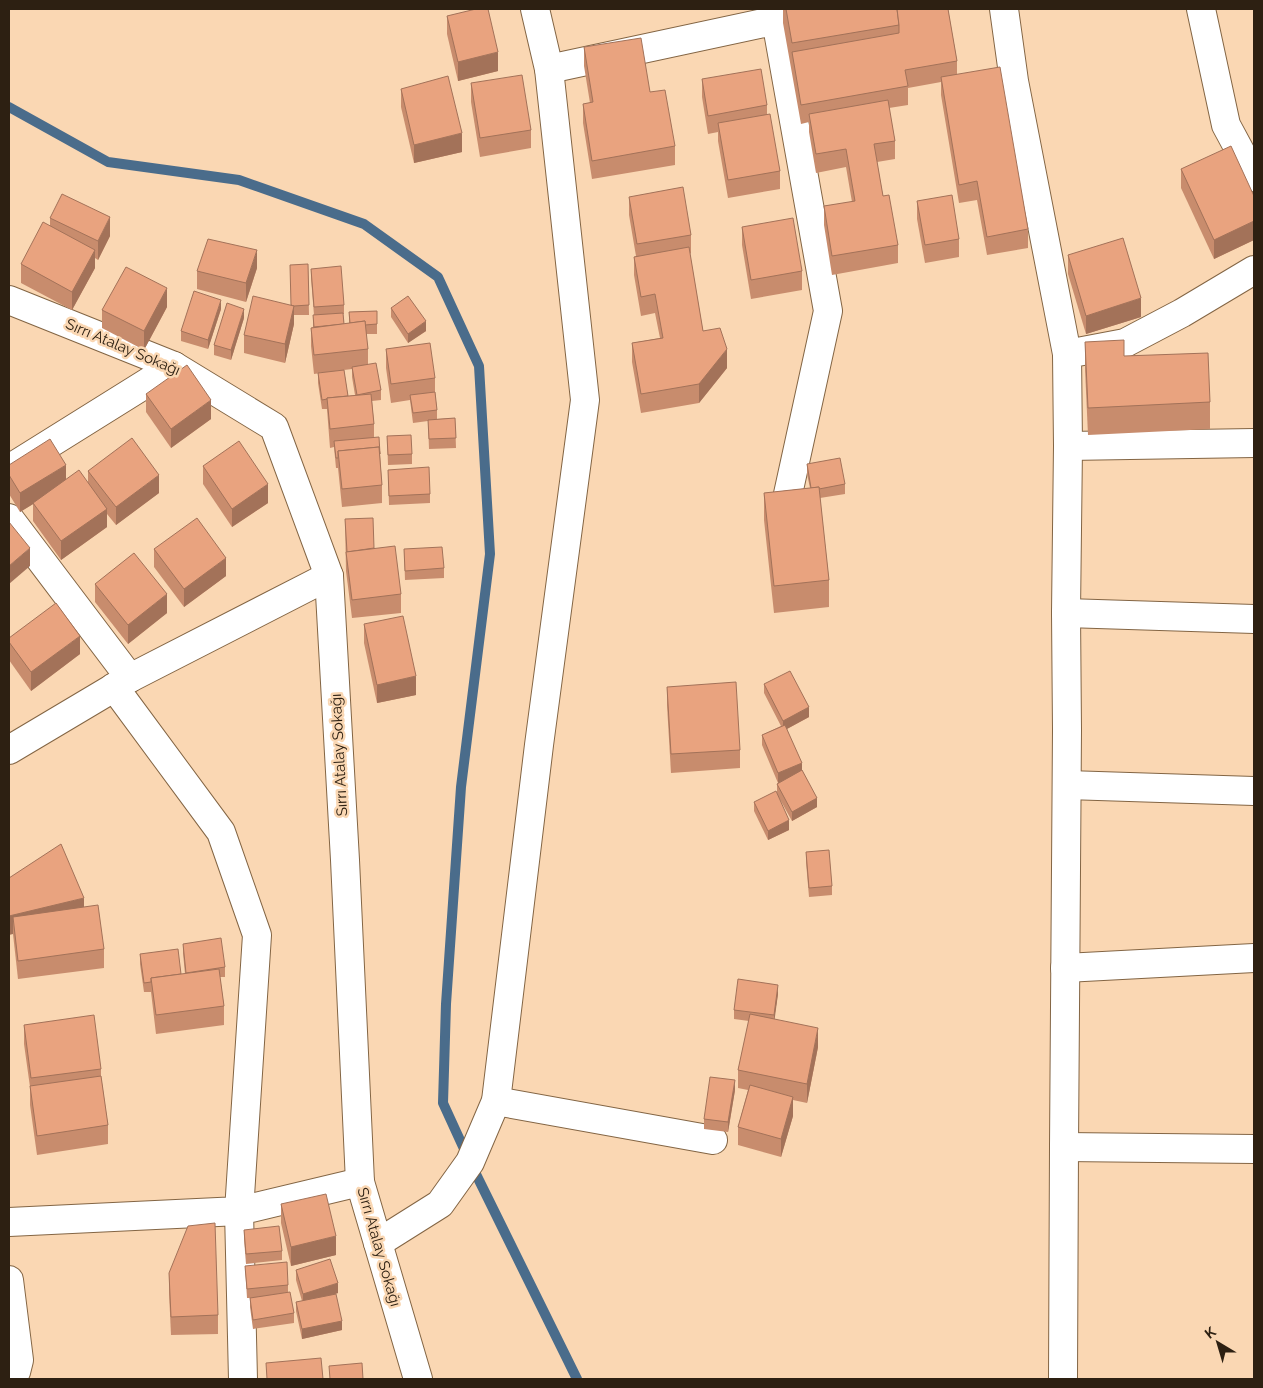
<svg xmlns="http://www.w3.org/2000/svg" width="1263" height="1388" viewBox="0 0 1263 1388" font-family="Raleway,sans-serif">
<rect width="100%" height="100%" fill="#fad7b3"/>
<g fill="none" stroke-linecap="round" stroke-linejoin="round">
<polyline stroke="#4a6c8b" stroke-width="10" points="9,107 108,162 239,180 364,224 438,277 479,366 490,554 461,787 446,1004 443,1103 470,1162 577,1379"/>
<g stroke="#836544" stroke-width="30">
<g id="minor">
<polyline points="774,9 828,311 788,494"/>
<polyline points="1004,9 1014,81 1067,354"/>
<polyline points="1201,9 1226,125 1254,177"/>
<polyline points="549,69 829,9"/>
<polyline points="1068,446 1254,443"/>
<polyline points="9,469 174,366"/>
<polyline points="9,518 130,678"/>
<polyline points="1066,613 1254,619"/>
<polyline points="9,750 130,678 329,576"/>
<polyline points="1067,785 1254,791"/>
<polyline points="1065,968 1254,958"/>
<polyline points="496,1101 713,1140"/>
<polyline points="1064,1147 1254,1149"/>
<polyline points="9,1222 239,1211 257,935 221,832 114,687"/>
<polyline points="378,1243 440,1204 470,1162 496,1101 539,745 585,400 549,69 535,9"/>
<polyline points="9,1280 19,1360 16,1372 9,1378"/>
<polyline points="243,1379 239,1211 360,1182"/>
<polyline points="1063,1379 1064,1147 1067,730 1066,613 1068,446 1067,354 1125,343 1182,313 1254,270"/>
</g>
</g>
<g stroke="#836544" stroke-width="30">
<polyline id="major" points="9,300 174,366 274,427 329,576 345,860 360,1182 418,1379"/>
</g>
<use href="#minor" stroke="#fff" stroke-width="28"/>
<use href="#major" stroke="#fff" stroke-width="28"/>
</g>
<g fill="#c88c6d" fill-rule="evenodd">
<polygon points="783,9 948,9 957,61 957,74 1028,229 1028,248 987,255 977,200 959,203 941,95 941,82 908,88 908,105 889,108 895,141 895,159 877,162 883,196 898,245 898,263 832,275 824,225 824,206 852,202 846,167 816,173 809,132 809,122 801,124 783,23"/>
<polygon points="447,16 498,71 458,81 447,34"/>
<polygon points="584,47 675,146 675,165 592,179 583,123 583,104 590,103 584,66"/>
<polygon points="702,79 767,105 767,114 780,171 780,189 728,198 718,141 718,132 708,134 702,97"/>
<polygon points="471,83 531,130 531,148 480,157 471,102"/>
<polygon points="401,89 462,152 414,163 401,107"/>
<polygon points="1181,169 1254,196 1254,240 1214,259 1181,188"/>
<polygon points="629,197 691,235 691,253 690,254 703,331 727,368 699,403 641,413 632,362 632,343 660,338 655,313 641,316 634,275 634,257 636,256 629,215"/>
<polygon points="917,201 959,239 959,257 925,263 917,219"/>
<polygon points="50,218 110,236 98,260 95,258 95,268 72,310 21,283 21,264 50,226"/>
<polygon points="742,227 802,271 802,290 751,299 742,245"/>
<polygon points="1068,255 1141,317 1086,334 1068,274"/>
<polygon points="308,264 309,315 294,315 294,324 285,363 244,353 244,335 291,305"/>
<polygon points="257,268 246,302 197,289 197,271"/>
<path d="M311 269 344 305V314H343L344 324 349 323V312L377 311V334H366L368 349V365L381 390V400L372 401 374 424V437L380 454 382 485V503L342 507 338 468H336L334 447 330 448 327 409H322L318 383V373L327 372 314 374 311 346V328L313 327V315H314L311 278ZM352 369V377L355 395 348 396 344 370Z"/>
<polygon points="167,307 144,350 102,328 102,310"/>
<polygon points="391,308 426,331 408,343 391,317"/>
<polygon points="221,309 208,349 181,341 181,331"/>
<polygon points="244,318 231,360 214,355 214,345"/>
<polygon points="1085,342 1124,356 1210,402 1210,429 1088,435 1085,369"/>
<polygon points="386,349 435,378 435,392 437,410 437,419 455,418 456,448 429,449 428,421 413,423 410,400 391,403 386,368"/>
<polygon points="146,394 211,419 171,448 146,412"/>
<polygon points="387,436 412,454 412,464 388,465"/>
<polygon points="807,464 845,484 845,494 820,498 829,580 829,607 774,613 764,520 764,493 810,488 807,474"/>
<polygon points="9,465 66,480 88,482 88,471 159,493 116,525 107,514 107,527 61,560 33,521 33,504 20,512 9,494"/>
<polygon points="203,466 268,503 232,527 203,484"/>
<polygon points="388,470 430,494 430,503 389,505"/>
<polygon points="345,519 374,548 401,594 401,613 352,618 346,571"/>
<polygon points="154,549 226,576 184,607 154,567"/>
<polygon points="404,549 444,568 444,578 405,580"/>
<polygon points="95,584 167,613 128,644 95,602"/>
<polygon points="364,624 416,695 377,703 364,643"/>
<polygon points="9,638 80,654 31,691 9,660"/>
<polygon points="764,684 809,717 787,729 802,770 817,807 792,821 777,794 777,784 784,780 778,783 762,745 762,735 781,726 764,693"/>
<polygon points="667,687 740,750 740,768 671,773 667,705"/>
<polygon points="754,802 789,830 768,840 754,811"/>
<polygon points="806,852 832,886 832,895 809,897 806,862"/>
<polygon points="9,878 84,907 104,949 104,968 18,979 13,934"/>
<polygon points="183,944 225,967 225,977 220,977 224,1006 224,1025 156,1034 151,992 144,992 140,964 140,954 181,974 185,974 183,953"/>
<polygon points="778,994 774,1019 818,1047 807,1103 793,1100 793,1116 781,1157 738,1145 738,1127 748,1090 738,1088 738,1070 749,1021 734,1019 734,1010"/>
<polygon points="24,1025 101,1069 101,1076 108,1125 108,1144 37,1155 30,1105 30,1087 24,1044"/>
<polygon points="735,1090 728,1132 704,1129 704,1119"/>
<polygon points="281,1204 336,1255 291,1266 281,1223"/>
<polygon points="244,1230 282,1251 282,1260 246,1264 244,1239"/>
<polygon points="245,1266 288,1285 288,1292 294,1313 294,1323 253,1329 250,1307 250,1298 247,1298"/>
<polygon points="296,1270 338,1293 335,1294 342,1330 302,1339 296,1311 296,1302 302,1301 296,1280"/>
<polygon points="169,1273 218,1315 218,1334 171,1335 169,1292"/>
</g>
<g fill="#a37259">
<polygon points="498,52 498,71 458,81 458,62"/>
<polygon points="462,133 462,152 414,163 414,145"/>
<polygon points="110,217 110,236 98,260 98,241"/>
<polygon points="1254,221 1254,240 1214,259 1214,240"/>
<polygon points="95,250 95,268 72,310 72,292"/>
<polygon points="257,250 257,268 246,302 246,283"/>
<polygon points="167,288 167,307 144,350 144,331"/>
<polygon points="1141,298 1141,317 1086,334 1086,316"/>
<polygon points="221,300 221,309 208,349 208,340"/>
<polygon points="294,306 294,324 285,363 285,344"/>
<polygon points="244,309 244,318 231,360 231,350"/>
<polygon points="426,321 426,331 408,343 408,334"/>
<polygon points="727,349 727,368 699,403 699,384"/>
<polygon points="211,400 211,419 171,448 171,429"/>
<polygon points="66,465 66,484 20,512 20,493"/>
<polygon points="159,475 159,493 116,525 116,507"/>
<polygon points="268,484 268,503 232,527 232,509"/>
<polygon points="107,509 107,527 61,560 61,541"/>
<polygon points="30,548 30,566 9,584 9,566"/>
<polygon points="226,558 226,576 184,607 184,589"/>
<polygon points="167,594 167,613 128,644 128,625"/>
<polygon points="80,636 80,654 31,691 31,672"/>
<polygon points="416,676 416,695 377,703 377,685"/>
<polygon points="809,707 809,717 783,731 783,721"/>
<polygon points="802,763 802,773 778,783 778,773"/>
<polygon points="817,798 817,807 792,821 792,812"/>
<polygon points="789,820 789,830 768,840 768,831"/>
<polygon points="84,898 84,917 13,917 13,934 9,935 9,916"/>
<polygon points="778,985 778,994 774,1024 774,1015"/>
<polygon points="818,1028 818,1047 807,1103 807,1084"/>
<polygon points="735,1080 735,1090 728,1132 728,1122"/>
<polygon points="793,1097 793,1116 781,1157 781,1139"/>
<polygon points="336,1236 336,1255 291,1266 291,1247"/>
<polygon points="338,1283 338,1293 303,1304 303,1294"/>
<polygon points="342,1321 342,1330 302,1339 302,1329"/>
</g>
<g fill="#e9a37f" stroke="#a37259">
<polygon points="476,9 488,9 498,52 458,62 447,16"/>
<polygon points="786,9 897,9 899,25 792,43"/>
<polygon points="897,9 948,9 957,61 905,70 908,86 801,105 792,52 899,33 899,25"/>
<polygon points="641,38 650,92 665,90 675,146 592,161 583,104 593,102 584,47"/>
<polygon points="1000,67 1028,229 987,237 977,181 959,185 941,77"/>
<polygon points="761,69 767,105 708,116 702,79"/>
<polygon points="522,75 531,130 480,138 471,83"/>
<polygon points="448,76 462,133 414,145 401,89"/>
<polygon points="888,100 895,141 874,144 883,196 889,195 898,245 832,256 824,206 855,201 846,149 816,154 809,114"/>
<polygon points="770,114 780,171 728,180 718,123"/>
<polygon points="1231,146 1254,196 1254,221 1214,240 1181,169"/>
<polygon points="683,187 691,235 637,244 629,197"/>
<polygon points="62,194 110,217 98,241 50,218"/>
<polygon points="952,195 959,239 925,245 917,201"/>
<polygon points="793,218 802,271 751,280 742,227"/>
<polygon points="43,222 95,250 72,292 21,264"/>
<polygon points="1123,238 1141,298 1086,316 1068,255"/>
<polygon points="208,239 257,250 246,283 197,271"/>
<polygon points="689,247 703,331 720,328 727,349 699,384 641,394 632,343 663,338 655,294 641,297 634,257"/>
<polygon points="308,264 309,305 294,306 291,305 290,265"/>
<polygon points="341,266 344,305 314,307 311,269"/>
<polygon points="126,267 167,288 144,331 102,310"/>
<polygon points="194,291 221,300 208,340 181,331"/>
<polygon points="253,296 294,306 285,344 244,335"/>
<polygon points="408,296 426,321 408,334 391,308"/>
<polygon points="227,303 244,309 231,350 214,345"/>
<polygon points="377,311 377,324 365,325 365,321 350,323 349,312"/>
<polygon points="343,313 344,324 314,327 313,315"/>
<polygon points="365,321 368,349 314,355 311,328"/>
<polygon points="1124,340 1124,356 1208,353 1210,402 1088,408 1085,342"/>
<polygon points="430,343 435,378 391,384 386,349"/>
<polygon points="376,363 381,390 357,395 352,367"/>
<polygon points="187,365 211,400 171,429 146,394"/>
<polygon points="344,370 348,396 327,398 327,399 322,400 318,373"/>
<polygon points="435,392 437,410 413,413 410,395"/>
<polygon points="371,394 374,424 330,429 327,398"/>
<polygon points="455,418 456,438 429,439 428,420"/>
<polygon points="411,435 412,454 388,455 387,436"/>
<polygon points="379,437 380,454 379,447 338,451 338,458 336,458 334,441"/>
<polygon points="132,438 159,475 116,507 88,471"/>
<polygon points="50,439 66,465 20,493 9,475 9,465"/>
<polygon points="239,441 268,484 232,509 203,466"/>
<polygon points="379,447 382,485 342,489 338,451"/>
<polygon points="840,458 845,484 819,489 819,487 811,488 807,464"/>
<polygon points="429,467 430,494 389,496 388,470"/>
<polygon points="79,470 107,509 61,541 33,503"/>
<polygon points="819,487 829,580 774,586 764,493"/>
<polygon points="197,518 226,558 184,589 154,549"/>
<polygon points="373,518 374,548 347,552 345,519"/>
<polygon points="9,522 30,548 9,566"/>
<polygon points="395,546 401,594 352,600 346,552"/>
<polygon points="442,547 444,568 405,571 404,549"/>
<polygon points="134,553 167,594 128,625 95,584"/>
<polygon points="56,603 80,636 31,672 9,642 9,638"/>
<polygon points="403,616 416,676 377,685 364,624"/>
<polygon points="790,671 809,707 783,721 764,684"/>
<polygon points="736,682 740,750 671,754 667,687"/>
<polygon points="785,725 802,763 778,773 762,735"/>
<polygon points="802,770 817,798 792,812 777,784"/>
<polygon points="776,791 789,820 768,831 754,802"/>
<polygon points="61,844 84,898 9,916 9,878"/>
<polygon points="829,850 832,886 809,888 806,852"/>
<polygon points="98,905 104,949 18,961 13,917"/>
<polygon points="221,938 225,967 186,973 183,944"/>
<polygon points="178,949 181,974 151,978 151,982 144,983 140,954"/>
<polygon points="219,969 224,1006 156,1015 151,978"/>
<polygon points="738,979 778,985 774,1015 734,1010"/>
<polygon points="750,1014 818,1028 807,1084 738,1070"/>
<polygon points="94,1015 101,1069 31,1078 24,1025"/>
<polygon points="101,1076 108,1125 37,1136 30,1086"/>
<polygon points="710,1077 735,1080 728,1122 704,1119"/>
<polygon points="750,1085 793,1097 781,1139 738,1127"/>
<polygon points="326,1194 336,1236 291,1247 281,1204"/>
<polygon points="215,1223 218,1315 171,1317 169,1273 188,1226"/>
<polygon points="279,1226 282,1251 246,1254 244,1230"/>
<polygon points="330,1259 338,1283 303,1294 296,1270"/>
<polygon points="287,1262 288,1285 247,1289 245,1266"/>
<polygon points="290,1292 294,1313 253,1320 250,1298"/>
<polygon points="336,1294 342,1321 302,1329 296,1302"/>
<polygon points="321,1358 323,1379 267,1379 266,1363"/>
<polygon points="362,1363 363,1379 330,1379 329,1366"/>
</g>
<g text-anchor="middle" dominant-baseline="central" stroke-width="5" stroke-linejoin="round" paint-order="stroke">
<g font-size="15" fill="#2d2012" stroke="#fad7b3">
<text transform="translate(123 347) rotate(23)">Sırrı Atalay Sokağı</text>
<text transform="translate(339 755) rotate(-93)">Sırrı Atalay Sokağı</text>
<text transform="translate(379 1247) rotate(74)">Sırrı Atalay Sokağı</text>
</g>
</g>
<rect width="1263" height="1388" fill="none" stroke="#2d2012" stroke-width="20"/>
<g transform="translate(1218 1343) rotate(322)" stroke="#fad7b3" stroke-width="4" paint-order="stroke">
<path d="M0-4L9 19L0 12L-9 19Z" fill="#2d2012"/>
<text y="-8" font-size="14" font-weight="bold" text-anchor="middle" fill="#2d2012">K</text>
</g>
</svg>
